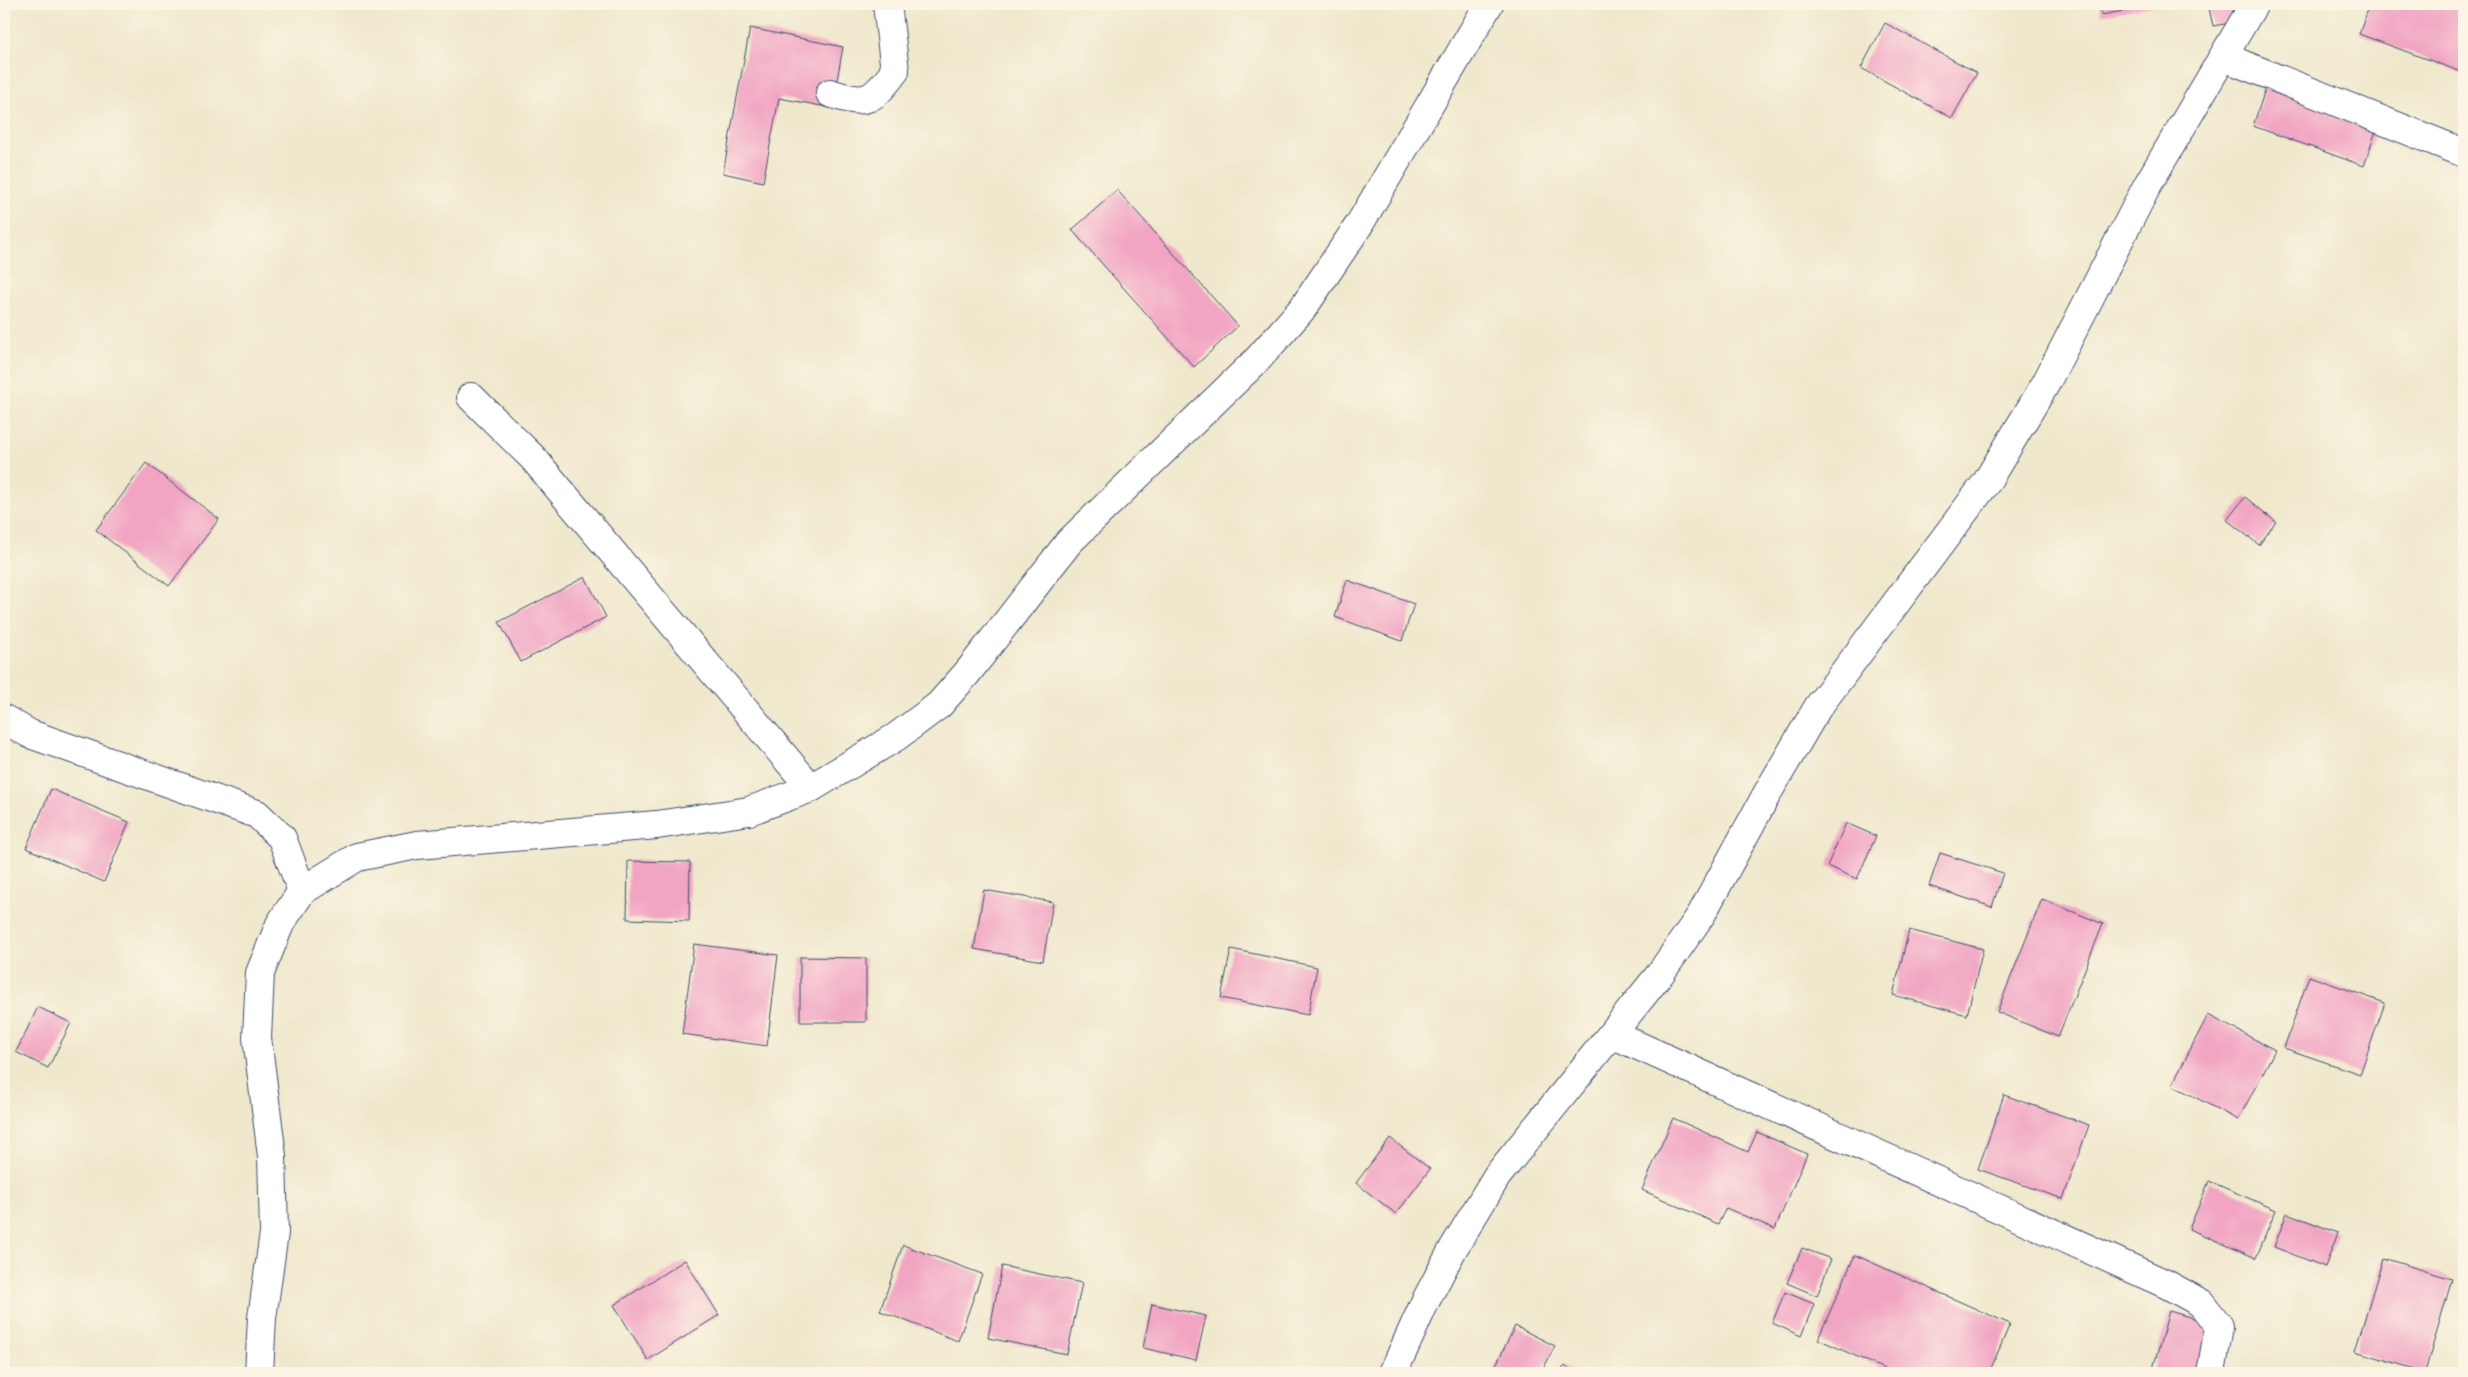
<svg xmlns="http://www.w3.org/2000/svg" width="2468" height="1377" viewBox="0 0 2468 1377" font-family="'Gentium Book Plus',serif">
<rect width="100%" height="100%" fill="#fcf5e5"/>
<filter id="ink" filterUnits="userSpaceOnUse"><feTurbulence type="fractalNoise" baseFrequency=".02" numOctaves="2"/><feDisplacementMap in="SourceGraphic" scale="10" xChannelSelector="R" yChannelSelector="G"/><feConvolveMatrix kernelMatrix="1 2 1 2 8 2 1 2 1" color-interpolation-filters="sRGB"/></filter>
<filter id="wash" filterUnits="userSpaceOnUse"><feTurbulence type="fractalNoise" baseFrequency=".0096" numOctaves="4" result="noise"/><feDisplacementMap in="SourceGraphic" scale="20" xChannelSelector="R" yChannelSelector="G"/><feGaussianBlur stdDeviation="1.12" result="paint"/><feColorMatrix in="noise" values="0 0 0 0 0 0 0 0 0 0 0 0 0 0 0 0 0 1.4 0 .05"/><feComposite in="paint" operator="in"/></filter>
<g filter="url(#wash)">
<rect width="100%" height="100%" fill="#efe8cc"/>
<g id="blocks">
<g fill="#f1a5c3">
<polygon points="2099,4 2157,4 2157,5 2101,15"/>
<polygon points="2208,4 2244,4 2247,20 2213,26"/>
<polygon points="2370,4 2444,4 2464,11 2464,73 2359,34"/>
<polygon points="1885,23 1977,73 1952,118 1861,68"/>
<polygon points="750,28 843,47 832,108 779,98 763,182 723,173"/>
<polygon points="2267,84 2378,125 2364,166 2253,126"/>
<polygon points="1117,190 1238,326 1194,367 1072,230"/>
<polygon points="146,463 219,519 169,586 96,530"/>
<polygon points="2245,497 2276,522 2259,545 2227,520"/>
<polygon points="585,577 606,617 521,662 499,622"/>
<polygon points="1347,580 1414,604 1402,641 1335,617"/>
<polygon points="51,789 129,822 104,882 26,848"/>
<polygon points="1846,823 1876,836 1857,879 1827,866"/>
<polygon points="1940,853 2003,873 1992,907 1929,886"/>
<polygon points="628,861 690,862 689,921 627,919"/>
<polygon points="984,890 1053,902 1043,961 974,949"/>
<polygon points="2042,899 2103,924 2058,1037 1997,1012"/>
<polygon points="1909,930 1983,949 1967,1015 1893,995"/>
<polygon points="694,944 778,955 767,1046 682,1034"/>
<polygon points="1231,949 1317,967 1308,1015 1221,998"/>
<polygon points="800,957 866,958 866,1022 800,1022"/>
<polygon points="2309,976 2385,1003 2360,1074 2284,1048"/>
<polygon points="38,1007 71,1023 48,1068 16,1052"/>
<polygon points="2208,1015 2275,1050 2238,1120 2172,1085"/>
<polygon points="2004,1095 2089,1125 2063,1199 1978,1169"/>
<polygon points="1673,1118 1748,1152 1757,1132 1807,1154 1775,1229 1726,1208 1718,1224 1642,1190"/>
<polygon points="1390,1138 1430,1169 1396,1214 1356,1183"/>
<polygon points="2209,1181 2276,1210 2256,1258 2189,1229"/>
<polygon points="2287,1213 2338,1233 2325,1267 2274,1247"/>
<polygon points="903,1245 982,1274 958,1341 880,1311"/>
<polygon points="1802,1248 1831,1259 1817,1296 1787,1283"/>
<polygon points="1855,1255 2010,1324 1989,1373 1893,1373 1818,1339"/>
<polygon points="2383,1258 2452,1279 2425,1372 2355,1351"/>
<polygon points="685,1260 719,1315 648,1360 614,1305"/>
<polygon points="1002,1266 1082,1283 1067,1354 988,1338"/>
<polygon points="1785,1292 1814,1304 1801,1336 1772,1323"/>
<polygon points="1152,1304 1206,1316 1196,1360 1143,1348"/>
<polygon points="2169,1311 2224,1327 2211,1373 2152,1372"/>
<polygon points="1515,1326 1555,1346 1541,1373 1492,1373"/>
<polygon points="1565,1366 1574,1373 1559,1373"/>
</g>
</g>
</g>
<g filter="url(#ink)">
<use href="#blocks" fill-opacity="0" stroke="#3b4b6e" stroke-width="1"/>
<g fill="none" stroke-linecap="round" stroke-linejoin="round">
<g stroke="#3b4b6e" stroke-width="30">
<g id="street">
<polyline points="2224,57 2464,153"/>
<path d="M830 93C867 106 873 100 895 71L887 4"/>
<polyline points="471,397 533,458 811,788"/>
<polyline points="4,719 30,734 257,814 282,838 302,891"/>
<polyline points="1612,1034 2166,1284 2201,1303 2219,1326 2211,1373"/>
<polyline points="259,1373 262,1318 274,1233 272,1156 257,1038 260,973 280,924 302,891 357,857 417,845 657,825 749,811 811,788 896,737 939,705 968,672 1069,542 1257,360 1303,308 1359,225 1489,4"/>
<polyline points="1393,1373 1425,1302 1453,1249 1497,1176 1660,974 1701,915 1768,792 1818,707 1986,483 2046,383 2148,184 2254,4"/>
</g>
</g>
<use href="#street" stroke="#fff" stroke-width="28"/>
</g>
</g>
<rect width="2468" height="1377" fill="none" stroke="#fcf5e5" stroke-width="20"/>
</svg>
